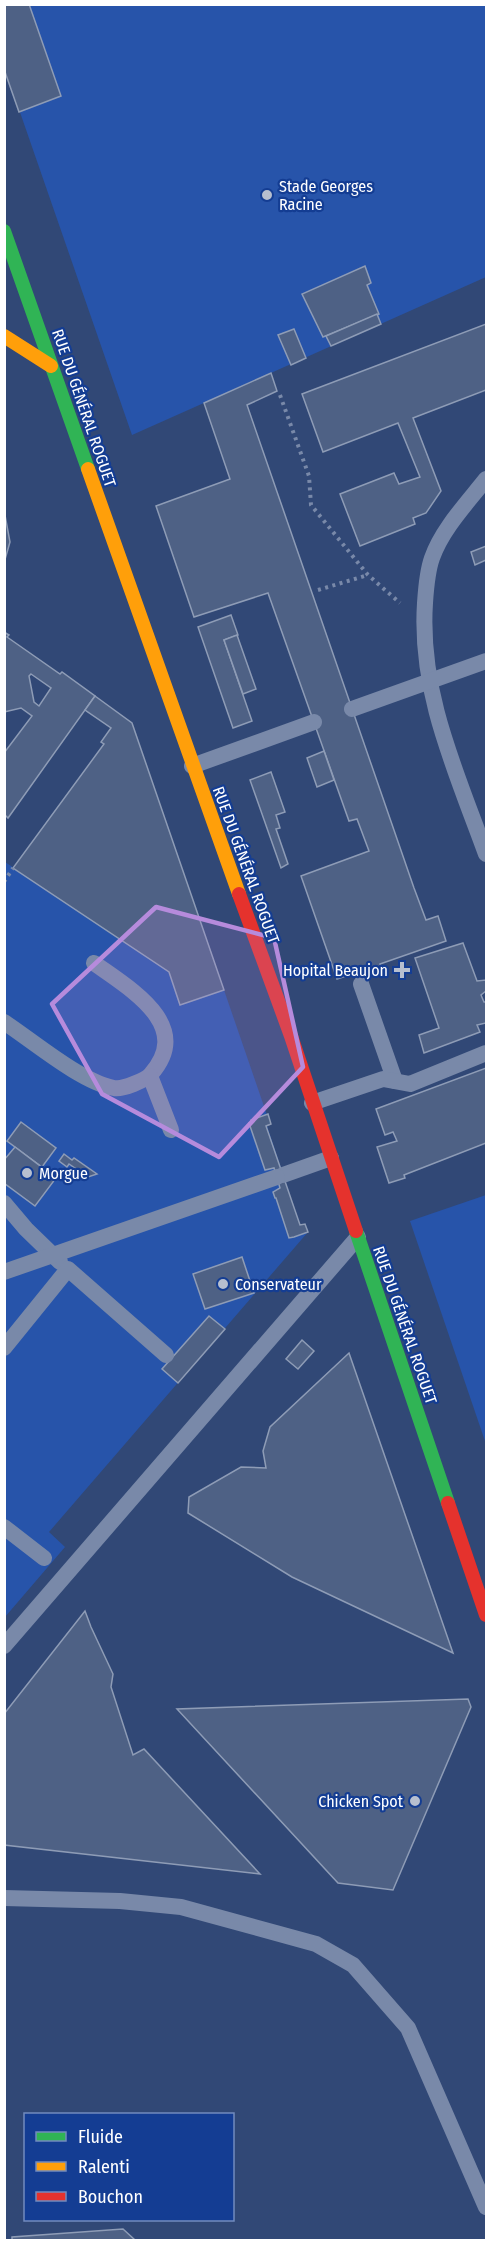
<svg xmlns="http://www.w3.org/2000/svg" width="491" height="2245" viewBox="0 0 491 2245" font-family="'Fira Sans Condensed',sans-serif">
<rect width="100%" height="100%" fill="#314876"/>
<g fill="#2754aa">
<polygon points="4,5 486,5 486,277 132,435 5,69"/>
<polygon points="5,862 169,972 180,1005 224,990 267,1115 267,1126 300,1225 305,1224 308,1232 49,1532 65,1547 5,1617"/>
<polygon points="486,1195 486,1444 410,1221"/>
</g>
<g fill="#4e6185" stroke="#8e9cb6" stroke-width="1.5" fill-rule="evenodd">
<polygon points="4,4 29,4 61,96 19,112 4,69"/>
<polygon points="365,266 371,283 367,285 379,314 323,337 302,294"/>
<polygon points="377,314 381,324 331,346 326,336"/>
<polygon points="486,324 486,390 413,418 441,491 426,513 413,518 415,524 360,546 340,494 394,473 399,484 420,477 398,423 323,452 302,394"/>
<polygon points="294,329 306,358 291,365 278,335"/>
<polygon points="271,373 277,391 247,405 414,888 426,920 438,916 446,941 380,964 382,970 375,972 373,967 337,979 301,876 369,851 357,819 349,821 268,593 194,617 156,506 230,479 204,403"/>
<polygon points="4,510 10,542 4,563"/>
<polygon points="486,546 486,560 475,565 471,552"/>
<polygon points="231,615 238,635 224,640 252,721 233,728 198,627"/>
<path d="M4 632 9 635 7 637 60 674 62 672 95 696 8 818 6 816 4 818V753L32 716 21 708 4 712ZM31 674 51 688 39 706 34 702 29 676Z"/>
<polygon points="237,635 256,689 243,694 224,640"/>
<polygon points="95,696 132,723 224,990 180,1005 169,972 13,868 104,744 101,742 111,728 85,710"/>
<polygon points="324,751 334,780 317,787 307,758"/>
<polygon points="271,772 285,812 276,815 280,828 276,829 288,864 281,868 250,780"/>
<polygon points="463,943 477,981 486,980 486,991 481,995 484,1002 486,1002 486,1023 477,1025 480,1032 424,1053 419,1035 439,1028 415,958"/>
<polygon points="486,1068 486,1143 404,1175 405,1178 389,1183 377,1147 397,1141 393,1132 385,1135 376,1109"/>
<polygon points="268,1114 271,1124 266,1126 300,1225 305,1224 308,1232 294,1237 289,1238 276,1198 275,1198 273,1192 280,1188 274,1168 265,1170 249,1123 251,1123 251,1120"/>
<polygon points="21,1122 56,1148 42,1167 7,1141"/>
<polygon points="15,1147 56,1178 35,1206 4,1183 4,1160"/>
<polygon points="64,1154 72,1160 74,1158 97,1174 88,1177 69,1164 67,1167 59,1161"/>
<polygon points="242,1257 254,1293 205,1309 193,1274"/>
<polygon points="209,1316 225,1329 178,1383 162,1369"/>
<polygon points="302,1340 314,1351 298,1369 286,1359"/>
<polygon points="349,1353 453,1653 292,1577 188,1513 189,1497 241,1467 266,1468 263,1451 270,1427"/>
<polygon points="85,1611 91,1627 113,1674 111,1687 133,1755 144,1749 260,1874 4,1845 4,1714"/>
<polygon points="468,1699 471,1707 393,1890 338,1883 177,1709"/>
<polygon points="123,2229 135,2240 12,2240 12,2237"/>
</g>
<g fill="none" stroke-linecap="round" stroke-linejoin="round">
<g stroke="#7989a9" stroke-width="4" stroke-dasharray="3 4.5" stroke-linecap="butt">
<polyline points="280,395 309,476 311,505 368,575 400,603"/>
<polyline points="318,590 368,575"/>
<polyline points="4,882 13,868"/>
</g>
<g stroke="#7989a9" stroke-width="16">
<path d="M486 479C468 502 442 529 432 558 427 572 426 588 425 603 419 693 456 771 486 854"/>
<polyline points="352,709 486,661"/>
<polyline points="192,766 314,722"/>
<polyline points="361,984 395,1081"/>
<path d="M4 1022C33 1041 81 1082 114 1088 122 1090 146 1080 151 1074 194 1025 130 989 94 963"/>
<polyline points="150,1076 171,1130"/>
<polyline points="312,1103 383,1079 410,1084 486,1053"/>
<polyline points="283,1175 331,1158"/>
<polyline points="4,1203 26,1229 60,1262"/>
<polyline points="4,1272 277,1177"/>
<polyline points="4,1348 68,1269 166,1355"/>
<polyline points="4,1527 44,1558"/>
<polyline points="4,1646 358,1237"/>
<polyline points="4,1898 120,1901 181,1907 316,1944 353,1965 408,2028 486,2207"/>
</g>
<g stroke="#30b455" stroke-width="14">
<polyline points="4,231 88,469"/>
<polyline points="356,1231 448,1503"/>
</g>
<g stroke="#ff9f0a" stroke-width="14">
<polyline points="4,336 51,366"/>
<polyline points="88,469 239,894"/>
</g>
<g stroke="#e5322d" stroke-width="14">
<polyline points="239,894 291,1036 356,1231"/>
<polyline points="448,1503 486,1615"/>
</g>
</g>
<path fill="#b68bdc" fill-opacity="0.2" stroke="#b68bdc" stroke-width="4.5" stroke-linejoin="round" d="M156 907 274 938 303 1067 219 1157 102 1094 52 1004Z"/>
<g fill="#b7bfcf" stroke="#143d93" stroke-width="2">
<circle cx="267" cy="195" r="6"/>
<path d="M399 961h6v6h6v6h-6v6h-6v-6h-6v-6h6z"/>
<circle cx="27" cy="1173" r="6"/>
<circle cx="223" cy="1284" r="6"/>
<circle cx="415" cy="1801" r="6"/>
</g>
<g text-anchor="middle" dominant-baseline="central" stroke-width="4.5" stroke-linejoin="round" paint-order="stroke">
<g font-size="16" fill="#fff" stroke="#143d93" text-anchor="start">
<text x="279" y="186">Stade Georges<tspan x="279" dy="18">Racine</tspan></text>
<text x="388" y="970" text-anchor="end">Hopital Beaujon</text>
<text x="39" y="1173">Morgue</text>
<text x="235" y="1284">Conservateur</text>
<text x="403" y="1801" text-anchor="end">Chicken Spot</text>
</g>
<g font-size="16" fill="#fff" stroke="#143d93">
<text transform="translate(84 408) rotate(71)">RUE DU GÉNÉRAL ROGUET</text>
<text transform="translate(246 865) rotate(70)">RUE DU GÉNÉRAL ROGUET</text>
<text transform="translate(405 1325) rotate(71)">RUE DU GÉNÉRAL ROGUET</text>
</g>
</g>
<rect width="491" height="2245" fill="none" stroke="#ffffff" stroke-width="12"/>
<rect x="24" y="2113" width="210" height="108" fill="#143d93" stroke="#728bbe" stroke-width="1.5"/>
<rect x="36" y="2132" width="30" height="9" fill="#30b455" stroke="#728bbe" stroke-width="1.5"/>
<text x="78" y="2143" font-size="18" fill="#ffffff">Fluide</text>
<rect x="36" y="2162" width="30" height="9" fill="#ff9f0a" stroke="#728bbe" stroke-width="1.5"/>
<text x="78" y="2173" font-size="18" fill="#ffffff">Ralenti</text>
<rect x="36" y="2192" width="30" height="9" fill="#e5322d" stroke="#728bbe" stroke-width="1.5"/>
<text x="78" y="2203" font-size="18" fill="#ffffff">Bouchon</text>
</svg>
